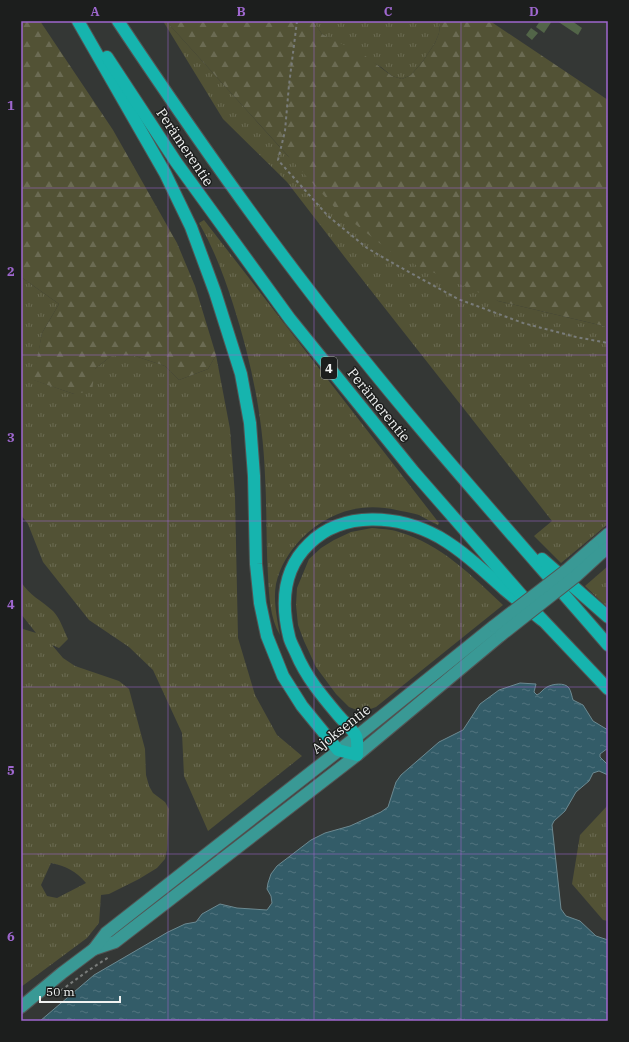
<svg xmlns="http://www.w3.org/2000/svg" width="629" height="1042" viewBox="0 0 629 1042" font-family="'IBM Plex Serif',serif">
<defs>
<pattern id="grass-tufts" width="24" height="20" patternUnits="userSpaceOnUse"><rect width="24" height="20" fill="#525235"/><path d="M3 7l-1-3M5 7V3M7 7l1-3M15 17l-1-3M17 17v-4M19 17l1-3" fill="none" stroke="#6b6b53"/></pattern>
<pattern id="forest-firs" width="22" height="20" patternUnits="userSpaceOnUse"><rect width="22" height="20" fill="#525235"/><path d="M5 1l3.5 6h-7zM16 11l3.5 6h-7z" fill="#6b6b53"/></pattern>
<pattern id="water-ripples" width="26" height="14" patternUnits="userSpaceOnUse"><rect width="26" height="14" fill="#335c68"/><path d="M2 4q2-2 4 0t4 0M15 11q2-2 4 0t4 0" fill="none" stroke="#51747e"/></pattern>
</defs>
<rect width="100%" height="100%" fill="#343735"/>
<g fill="url(#grass-tufts)" fill-rule="evenodd">
<polygon points="163,21 166,21 288,156 498,301 608,327 608,524 561,563 534,536 552,521 347,260 287,182 223,119"/>
<polygon points="313,21 438,21 440,23 439,33 435,43 423,61 411,75 402,79 392,76 381,67 322,34"/>
<path d="M204 220 439 523 438 525C431 522 425 518 419 515 413 513 407 512 401 511 363 501 329 511 301 539 289 552 280 566 276 584 273 600 277 619 280 635 270 618 269 596 268 576 266 543 267 510 265 476 263 417 251 360 233 304 224 276 214 249 199 223Z"/>
<polygon points="21,277 59,304 42,333 34,380 74,394 95,369 111,356 132,355 165,366 179,380 208,369 216,355 230,429 235,496 238,638 255,695 277,735 302,756 208,831 184,776 182,733 153,670 129,647 89,620 43,562 28,524 21,515"/>
<path d="M372 528C381 529 391 529 399 532 441 544 472 576 503 605L376 707 362 712 349 707 336 694 316 667 304 641 298 625 296 605 297 588 309 559 321 548 334 540 351 532Z"/>
<polygon points="608,566 608,608 585,586"/>
<path d="M21 582C29 595 42 601 53 611 60 618 64 631 68 639L59 648 52 645 63 658 75 666 119 681 129 689 145 749 146 775 149 786 153 793 165 802 169 809 167 850 165 859 157 868 139 879 109 894 101 895 99 923 87 938 21 987V627L23 629 36 633 21 614ZM51 863C66 866 76 871 86 883L57 898 47 896 41 885Z"/>
<polygon points="608,805 608,921 603,920 572,884 580,835"/>
</g>
<g fill="url(#forest-firs)">
<polygon points="21,21 40,21 113,130 177,243 195,286 216,355 208,369 179,380 165,366 132,355 111,356 95,369 92,391 74,394 33,380 42,333 59,304 21,277"/>
<polygon points="166,21 313,21 322,34 364,55 392,76 402,79 411,75 423,61 435,43 439,33 440,23 438,21 490,21 608,100 608,327 498,301 396,256 336,209"/>
</g>
<path fill="url(#water-ripples)" stroke="#6c8991" d="M520 683 536 684 534 692 537 695C541 693 543 689 547 687 552 684 565 682 569 688 571 691 572 697 573 700L583 705 593 721 608 730V748L600 754V757L608 765V775L599 771 593 773 589 781 576 792 565 811 554 821 552 825 561 909 566 916 580 921 596 936 608 940V1021H40L94 975 168 932 185 924 196 922 202 914 220 904 237 908 267 910 272 903 271 896 267 889 268 883 271 874 277 866 311 840 325 833 350 826 381 812 388 807 396 782 401 775 439 742 463 730 480 704 499 690Z"/>
<g fill="#526548">
<polygon points="540,21 552,21 544,33 536,27"/>
<polygon points="557,21 572,21 582,28 578,35"/>
<polygon points="531,28 538,33 532,40 526,35"/>
</g>
<g fill="none" stroke-linecap="round" stroke-linejoin="round">
<g stroke="#525554" stroke-width="14">
<g id="major">
<polyline points="593,547 608,534"/>
<polyline points="600,554 608,548"/>
<polyline points="94,949 115,942 357,755 501,635"/>
<polyline points="21,1007 62,973 94,949 106,933 356,737 494,626"/>
</g>
</g>
<g stroke="#525554" stroke-width="14">
<g id="highway">
<path d="M78 21 165 173 191 227 215 292 241 374 250 423 254 476 256 564 260 603 267 636 283 676 302 706 338 750 357 755C357 749 358 741 356 736 353 730 343 721 338 715 322 696 306 677 296 653 294 648 290 642 289 636 281 603 283 569 309 544 343 510 399 515 439 537 463 551 484 571 505 590 517 600 530 610 542 620"/>
<path d="M118 21C178 111 239 199 305 285 400 410 505 526 608 645"/>
<polyline points="107,57 176,162 290,319 413,471 524,598"/>
<polyline points="542,559 608,617"/>
<polyline points="537,614 608,689"/>
</g>
</g>
<g stroke="#797c7a" stroke-width="2" stroke-dasharray="3 3" stroke-linecap="butt">
<polyline points="297,21 289,85 285,131 278,160 328,216 367,248 398,266 458,299 523,323 576,337 608,343"/>
<polyline points="56,994 89,970 109,957"/>
</g>
<use href="#major" stroke="#399995" stroke-width="12"/>
<use href="#highway" stroke="#16b4ae" stroke-width="12"/>
<g stroke="#525554" stroke-width="14" stroke-linecap="butt">
<g id="major-bridge">
<polyline points="494,626 568,569 593,547"/>
<polyline points="501,635 576,576 600,554"/>
</g>
</g>
<use href="#major-bridge" stroke="#399995" stroke-width="12"/>
</g>
<path fill="none" stroke="#9e67ce" stroke-width="1" stroke-opacity="0.55" d="M168 21V1021M314 21V1021M461 21V1021M21 188H608M21 355H608M21 521H608M21 687H608M21 854H608"/>
<g text-anchor="middle" dominant-baseline="central" stroke-width="3" stroke-linejoin="round" paint-order="stroke">
<rect fill="#1c1e1d" stroke="#b0b2b1" stroke-width="1" x="321" y="357" width="16" height="22" rx="3"/>
<g font-size="13" font-weight="bold" fill="#f0f2f1">
<text x="329" y="368">4</text>
</g>
<g font-size="14" fill="#f0f2f1" stroke="#1c1e1d">
<text transform="translate(185 147) rotate(56)">Perämerentie</text>
<text transform="translate(379 405) rotate(51)">Perämerentie</text>
<text transform="translate(341 729) rotate(-38)">Ajoksentie</text>
</g>
</g>
<rect width="629" height="1042" fill="none" stroke="#1c1e1d" stroke-width="44"/>
<path d="M40 996v6h80v-6" fill="none" stroke="#f0f2f1" stroke-width="2"/>
<text x="46" y="996" font-size="12" fill="#f0f2f1" stroke="#1c1e1d" stroke-width="3" paint-order="stroke">50 m</text>
<rect x="22" y="22" width="585" height="998" fill="none" stroke="#9e67ce" stroke-width="1.5"/>
<g font-size="13" text-anchor="middle" font-weight="bold" fill="#9e67ce">
<text x="95" y="16">A</text>
<text x="241" y="16">B</text>
<text x="388" y="16">C</text>
<text x="534" y="16">D</text>
<text x="11" y="110">1</text>
<text x="11" y="276">2</text>
<text x="11" y="442">3</text>
<text x="11" y="609">4</text>
<text x="11" y="775">5</text>
<text x="11" y="941">6</text>
</g>
</svg>
